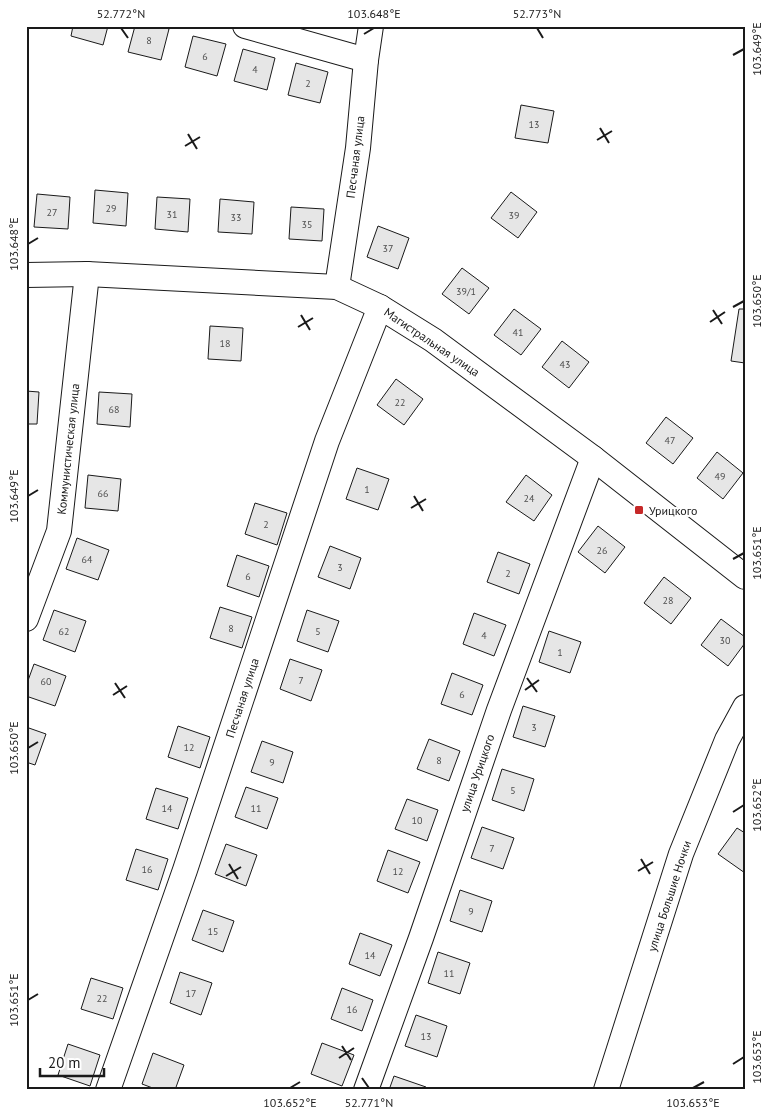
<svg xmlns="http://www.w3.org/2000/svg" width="771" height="1116" viewBox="0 0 771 1116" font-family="'PT Sans',sans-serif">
<rect width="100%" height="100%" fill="#fff"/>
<g fill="#e6e6e6" stroke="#1a1a1a">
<polygon points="73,26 108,26 103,45 71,36"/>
<polygon points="135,26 160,26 169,29 161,60 128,52"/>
<polygon points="193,36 226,44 217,76 185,67"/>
<polygon points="243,49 275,58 267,90 234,81"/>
<polygon points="296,63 328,72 320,103 288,95"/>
<polygon points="521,105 554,111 548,143 515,138"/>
<polygon points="95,190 128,193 126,226 93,223"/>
<polygon points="511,192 537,212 518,238 491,218"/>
<polygon points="37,194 70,197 68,229 34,227"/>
<polygon points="157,197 190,199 188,232 155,229"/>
<polygon points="220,199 254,202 252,234 218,232"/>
<polygon points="291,207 324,209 322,241 289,239"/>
<polygon points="378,226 409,238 398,269 367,257"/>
<polygon points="462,268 489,288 469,314 442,294"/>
<polygon points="514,309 541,329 521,355 494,335"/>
<polygon points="739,309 745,309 745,363 731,361"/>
<polygon points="210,326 243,328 241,361 208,359"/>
<polygon points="562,341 589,362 569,388 542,367"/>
<polygon points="396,379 423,399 404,425 377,405"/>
<polygon points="26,391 39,392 37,424 26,424"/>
<polygon points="99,392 132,394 130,427 97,424"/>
<polygon points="666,417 693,438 673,464 646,443"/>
<polygon points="717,452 743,473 723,499 697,478"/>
<polygon points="357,468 389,479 378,510 346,499"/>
<polygon points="88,475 121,479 118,511 85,508"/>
<polygon points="526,475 552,495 534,521 506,502"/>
<polygon points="255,503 287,513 277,545 245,534"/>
<polygon points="598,526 625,547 605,573 578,552"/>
<polygon points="77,538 109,550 98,580 66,569"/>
<polygon points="330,546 361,558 350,589 318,577"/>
<polygon points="498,552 530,564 519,594 487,582"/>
<polygon points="237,555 269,566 259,597 227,586"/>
<polygon points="664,577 691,598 671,624 644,603"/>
<polygon points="220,607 252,617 242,648 210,638"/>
<polygon points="54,610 86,621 75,652 43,640"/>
<polygon points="307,610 339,621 328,652 297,641"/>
<polygon points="474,613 506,625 494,656 463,644"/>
<polygon points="721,619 745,637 745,643 728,666 701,645"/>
<polygon points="549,631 581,642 570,673 539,662"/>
<polygon points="290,659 322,670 311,701 280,689"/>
<polygon points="34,664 66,676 55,706 26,696 26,686"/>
<polygon points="452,673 483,685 472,715 441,704"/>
<polygon points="523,706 555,716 545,747 513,737"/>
<polygon points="178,726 210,737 200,768 168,757"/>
<polygon points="26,727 46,734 35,765 26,762"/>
<polygon points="429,739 460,751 449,781 417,769"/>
<polygon points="262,741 293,752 283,783 251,772"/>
<polygon points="502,769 534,779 524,811 492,800"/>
<polygon points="246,787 278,798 267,829 235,817"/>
<polygon points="156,788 188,798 178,829 146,819"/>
<polygon points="407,799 438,810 427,841 395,829"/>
<polygon points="482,827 514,838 503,869 471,858"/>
<polygon points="737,828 745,833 745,873 718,854"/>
<polygon points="226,844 257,855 246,886 215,874"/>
<polygon points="136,849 168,859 158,890 126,880"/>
<polygon points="388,850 420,862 408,893 377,881"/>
<polygon points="460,890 492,901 482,932 450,921"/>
<polygon points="203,910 234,921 223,952 192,940"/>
<polygon points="360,933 392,945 380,976 349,964"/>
<polygon points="438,952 470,963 460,994 428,983"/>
<polygon points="180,972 212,983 201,1015 170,1003"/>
<polygon points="91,978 123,988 113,1019 81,1009"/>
<polygon points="342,988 373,1000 362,1031 331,1019"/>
<polygon points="416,1015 447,1026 437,1057 405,1046"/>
<polygon points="322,1043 354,1055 342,1086 311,1074"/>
<polygon points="68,1044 100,1055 90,1086 58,1075"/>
<polygon points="153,1053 184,1065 175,1090 158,1090 142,1084"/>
<polygon points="394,1076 426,1087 425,1090 389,1090"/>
</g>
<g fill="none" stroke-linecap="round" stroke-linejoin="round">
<g stroke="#1a1a1a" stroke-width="26">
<g id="minor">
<polyline points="245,26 366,60"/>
<polyline points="26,275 87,274 337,287 380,307 433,340 593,458 745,577"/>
<polyline points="337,287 358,148 366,60 371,26"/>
<polyline points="26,619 59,531 87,274"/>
<polyline points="108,1090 185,870 327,441 380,307"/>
<polyline points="366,1090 421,938 499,710 593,458"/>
<polyline points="606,1090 681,854 727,740 745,707"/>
</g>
</g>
<use href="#minor" stroke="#fff" stroke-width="24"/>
</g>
<path fill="none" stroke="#1a1a1a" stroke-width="2" d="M121 28 128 38M537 28 543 38M364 34 374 28M733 55 744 49M600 128 609 143M188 134 197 149M597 140 612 131M185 146 200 137M28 244 38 238M733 307 744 301M713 310 722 324M301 315 310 330M710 322 725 312M298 327 313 318M28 496 38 490M414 496 423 511M411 508 426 499M733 559 744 553M527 678 537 692M115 683 125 698M525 690 539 680M113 695 127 686M28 748 38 742M733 812 744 805M641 859 650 874M229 864 238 879M638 871 653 862M226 876 241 867M28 1000 38 994M342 1046 351 1060M339 1058 354 1048M733 1064 744 1057M362 1078 369 1088M290 1088 300 1082M693 1088 704 1082"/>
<rect fill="#c62828" stroke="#fff" stroke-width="2" x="634" y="505" width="10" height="10" rx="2.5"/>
<g text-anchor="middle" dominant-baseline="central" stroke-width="4" stroke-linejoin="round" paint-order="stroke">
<g font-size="10" fill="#4d4d4d">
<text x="149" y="40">8</text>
<text x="205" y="56">6</text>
<text x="255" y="69">4</text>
<text x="308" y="83">2</text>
<text x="534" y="124">13</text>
<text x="111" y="208">29</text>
<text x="52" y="212">27</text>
<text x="172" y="214">31</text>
<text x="514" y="215">39</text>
<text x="236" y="217">33</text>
<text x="307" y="224">35</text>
<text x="388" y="248">37</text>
<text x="466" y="291">39/1</text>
<text x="518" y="332">41</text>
<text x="225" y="343">18</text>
<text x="565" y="364">43</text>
<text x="400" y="402">22</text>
<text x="114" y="409">68</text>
<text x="670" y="440">47</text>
<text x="720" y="476">49</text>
<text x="367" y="489">1</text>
<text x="103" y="493">66</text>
<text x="529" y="498">24</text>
<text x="266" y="524">2</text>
<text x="602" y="550">26</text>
<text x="87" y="559">64</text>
<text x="340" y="567">3</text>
<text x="508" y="573">2</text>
<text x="248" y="576">6</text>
<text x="668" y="600">28</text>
<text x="231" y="628">8</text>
<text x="64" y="631">62</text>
<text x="318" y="631">5</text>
<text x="484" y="635">4</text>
<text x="725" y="640">30</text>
<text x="560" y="652">1</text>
<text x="301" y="680">7</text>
<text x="46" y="681">60</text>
<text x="462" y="694">6</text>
<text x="534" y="727">3</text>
<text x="189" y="747">12</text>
<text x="439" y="760">8</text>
<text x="272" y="762">9</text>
<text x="513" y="790">5</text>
<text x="167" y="808">14</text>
<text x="256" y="808">11</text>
<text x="417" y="820">10</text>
<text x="492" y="848">7</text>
<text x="147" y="869">16</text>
<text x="398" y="871">12</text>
<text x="471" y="911">9</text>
<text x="213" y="931">15</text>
<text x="370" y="955">14</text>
<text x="449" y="973">11</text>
<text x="191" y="993">17</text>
<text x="102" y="998">22</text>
<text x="352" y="1009">16</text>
<text x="426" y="1036">13</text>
</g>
<g font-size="12" fill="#1a1a1a" stroke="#fff">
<text transform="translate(355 157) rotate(-83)">Песчаная улица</text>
<text transform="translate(432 342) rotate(34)">Магистральная улица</text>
<text transform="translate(68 449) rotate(-84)">Коммунистическая улица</text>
<text transform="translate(242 698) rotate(-72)">Песчаная улица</text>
<text transform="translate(477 773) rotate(-71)">улица Урицкого</text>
<text transform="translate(669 896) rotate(-72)">улица Большие Ночки</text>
</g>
<g font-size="12" fill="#1a1a1a" stroke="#fff" text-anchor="start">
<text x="649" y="510">Урицкого</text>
</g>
</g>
<rect width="771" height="1116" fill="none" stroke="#ffffff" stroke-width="55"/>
<path d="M40 1068v8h64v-8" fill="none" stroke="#1a1a1a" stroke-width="2.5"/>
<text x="48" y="1068" font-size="15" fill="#1a1a1a" stroke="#ffffff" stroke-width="4" paint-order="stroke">20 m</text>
<rect x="28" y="28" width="716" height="1060" fill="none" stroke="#1a1a1a" stroke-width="2"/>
<g font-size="12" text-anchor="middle" fill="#1a1a1a">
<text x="121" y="18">52.772°N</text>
<text x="374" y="18">103.648°E</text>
<text x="537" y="18">52.773°N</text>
<text transform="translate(757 49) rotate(-90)" y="4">103.649°E</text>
<text transform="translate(14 244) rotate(-90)" y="4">103.648°E</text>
<text transform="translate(757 301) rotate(-90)" y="4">103.650°E</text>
<text transform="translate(14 496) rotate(-90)" y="4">103.649°E</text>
<text transform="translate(757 553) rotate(-90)" y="4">103.651°E</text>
<text transform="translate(14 748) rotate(-90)" y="4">103.650°E</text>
<text transform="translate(757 805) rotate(-90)" y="4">103.652°E</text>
<text transform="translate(14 1000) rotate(-90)" y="4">103.651°E</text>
<text transform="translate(757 1057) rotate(-90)" y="4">103.653°E</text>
<text x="290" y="1107">103.652°E</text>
<text x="369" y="1107">52.771°N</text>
<text x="693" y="1107">103.653°E</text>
</g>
</svg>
